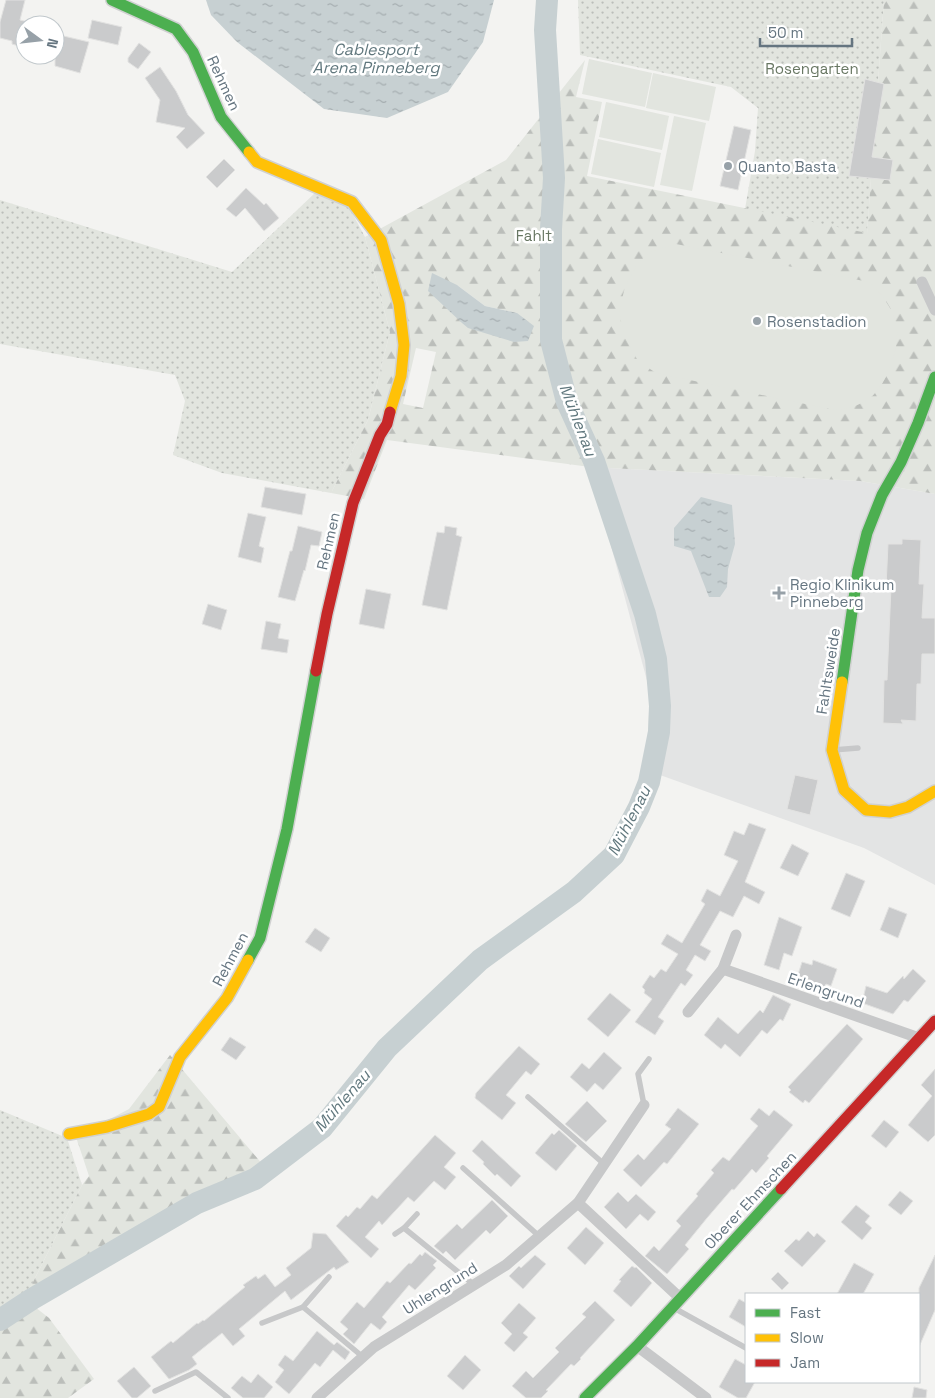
<svg xmlns="http://www.w3.org/2000/svg" width="935" height="1398" viewBox="0 0 935 1398" font-family="'Space Grotesk',sans-serif">
<defs>
<pattern id="grass-dots" width="8" height="8" patternUnits="userSpaceOnUse" patternTransform="scale(1.25)"><rect width="8" height="8" fill="#e2e5df"/><path d="M2 2h.1M6 6h.1" fill="none" stroke="#bbbeba" stroke-width="1.8" stroke-linecap="round"/></pattern>
<pattern id="forest-firs" width="22" height="20" patternUnits="userSpaceOnUse" patternTransform="scale(1.25)"><rect width="22" height="20" fill="#e2e5df"/><path d="M5 1l3.5 6h-7zM16 11l3.5 6h-7z" fill="#bbbeba"/></pattern>
<pattern id="water-ripples" width="26" height="14" patternUnits="userSpaceOnUse" patternTransform="scale(1.25)"><rect width="26" height="14" fill="#c7d0d2"/><path d="M2 4q2-2 4 0t4 0M15 11q2-2 4 0t4 0" fill="none" stroke="#a5adb0"/></pattern>
</defs>
<rect width="100%" height="100%" fill="#f3f3f1"/>
<polygon fill="#e3e4e4" points="590,467 860,481 935,494 935,885 864,848 646,770 650,692"/>
<g fill="url(#grass-dots)">
<polygon points="578,0 884,0 867,234 745,209 755,151 758,108 731,87 580,55"/>
<polygon points="316,192 349,207 365,237 390,332 368,420 331,493 222,473 173,455 185,401 175,375 0,344 0,200 232,272"/>
<polygon points="0,1110 67,1138 82,1185 26,1296 0,1312"/>
</g>
<g fill="url(#forest-firs)" fill-rule="evenodd">
<path d="M884 0H935V494L860 481 590 467 387 440 364 499 331 493 368 420 390 332 365 237 506 160 585 60 576 97 602 102 587 176 867 233ZM457 285 485 306 517 313 462 323ZM416 348 436 352 423 408 403 404Z"/>
<polygon points="170,1055 263,1165 194,1198 26,1296 82,1185 89,1176 76,1137 129,1109"/>
<polygon points="35,1307 49,1318 94,1379 68,1398 0,1398 0,1330"/>
</g>
<g fill="#e2e5df">
<polygon points="589,59 652,73 645,107 582,94"/>
<polygon points="653,73 716,87 709,121 646,108"/>
<polygon points="606,102 669,116 662,150 599,137"/>
<polygon points="674,116 706,123 692,191 660,185"/>
<polygon points="598,139 661,153 654,187 591,174"/>
<path d="M676 244 869 282C882 294 896 312 897 331 898 352 886 385 870 398 860 406 846 409 834 410L656 373 638 361 624 336 619 311 625 287 638 263 652 251Z"/>
</g>
<g fill="url(#water-ripples)">
<polygon points="206,0 494,0 483,42 448,92 387,118 324,109 237,42 211,15"/>
<polygon points="432,273 457,285 485,306 517,313 534,326 528,341 514,342 468,328 462,323 428,291"/>
<polygon points="701,497 732,505 735,544 728,569 727,587 720,597 709,597 691,551 674,546 674,528"/>
</g>
<g fill="none" stroke-linecap="round" stroke-linejoin="round">
<polyline stroke="#c7d0d2" stroke-width="22" points="0,1320 32,1299 197,1203 255,1179 322,1128 387,1048 480,960 574,892 614,855 639,807 649,782 659,732 660,706 656,659 645,614 594,461 567,402 551,340 551,229 554,178 545,30 547,0"/>
</g>
<g fill="#cacbcc" stroke="#e2e2e1">
<polygon points="6,0 25,0 20,20 28,22 27,25 25,25 22,47 12,44 12,41 0,38 0,22"/>
<polygon points="92,20 122,27 118,45 88,38"/>
<polygon points="55,34 89,42 80,73 55,66"/>
<polygon points="139,43 151,52 138,69 128,62 128,58"/>
<polygon points="160,67 176,91 188,115 205,133 187,149 176,137 185,128 156,122 160,100 145,78"/>
<polygon points="865,79 884,84 872,157 893,160 890,180 849,176"/>
<polygon points="734,126 751,130 738,190 720,186"/>
<polygon points="224,159 235,170 217,188 206,177"/>
<polygon points="246,188 264,205 266,203 279,218 264,231 245,208 236,217 226,209"/>
<polygon points="265,487 306,494 302,515 261,507"/>
<polygon points="248,513 266,517 259,546 264,548 261,563 238,557"/>
<polygon points="298,526 322,532 319,546 311,545 305,571 304,570 295,601 278,597 290,551 292,551"/>
<polygon points="445,526 457,528 456,535 462,537 447,610 422,605 437,532 444,533"/>
<polygon points="902,539 921,540 919,584 924,584 922,618 935,618 935,654 922,654 921,684 917,684 916,721 901,720 903,724 883,723 884,680 887,680 891,587 886,587 888,544 902,544"/>
<polygon points="366,589 391,594 384,629 359,624"/>
<polygon points="208,604 227,610 221,630 202,624"/>
<polygon points="266,621 281,624 278,638 289,640 287,653 261,649"/>
<polygon points="795,775 818,780 810,815 787,809"/>
<polygon points="749,823 766,829 745,882 765,892 759,904 744,896 733,917 720,911 700,945 711,951 705,961 695,955 686,970 693,975 685,986 681,983 658,1017 664,1021 655,1035 635,1022 652,999 644,993 645,990 642,987 650,975 654,978 661,969 666,972 678,954 661,944 667,934 682,943 705,904 701,901 707,889 720,896 738,861 724,855 734,831 744,835"/>
<polygon points="792,844 809,853 798,876 780,868"/>
<polygon points="846,873 865,881 850,917 831,909"/>
<polygon points="889,907 907,914 898,938 880,930"/>
<polygon points="779,917 802,927 792,956 784,953 779,970 764,965"/>
<polygon points="315,928 330,938 321,952 305,942"/>
<polygon points="813,960 837,969 831,986 826,984 824,988 797,978 802,962 812,965"/>
<polygon points="913,969 926,981 908,1002 904,1000 893,1014 862,1003 866,986 887,993 903,976 904,979"/>
<polygon points="610,993 631,1010 608,1037 587,1019"/>
<polygon points="773,995 791,1004 783,1021 780,1019 767,1034 762,1030 740,1057 725,1044 721,1049 704,1035 718,1017 738,1034 760,1010 763,1013"/>
<polygon points="847,1024 863,1039 809,1103 805,1100 803,1103 789,1092 791,1090 788,1087"/>
<polygon points="230,1037 246,1047 236,1060 221,1050"/>
<polygon points="519,1046 540,1064 531,1075 526,1071 506,1095 516,1103 502,1120 475,1098 476,1093"/>
<polygon points="604,1052 622,1068 603,1090 595,1083 587,1092 570,1077 582,1063 589,1069"/>
<polygon points="935,1069 935,1135 928,1142 908,1125 932,1096 921,1085"/>
<polygon points="587,1101 607,1121 586,1142 565,1124"/>
<polygon points="678,1108 699,1124 667,1164 664,1162 641,1187 623,1170 638,1154 644,1160 671,1129 665,1125"/>
<polygon points="759,1108 769,1116 774,1110 793,1125 767,1156 769,1158 756,1173 752,1169 734,1190 732,1189 707,1218 685,1245 689,1249 667,1274 645,1256 654,1246 659,1251 681,1226 676,1221 698,1196 696,1194 714,1173 711,1170 723,1157 729,1161 758,1126 750,1119"/>
<polygon points="884,1120 899,1132 886,1148 871,1136"/>
<polygon points="559,1130 577,1146 556,1171 535,1153 552,1133 554,1135"/>
<polygon points="435,1135 456,1153 444,1167 456,1177 445,1190 434,1181 414,1202 408,1197 382,1225 379,1221 365,1237 379,1249 371,1258 336,1226 346,1215 348,1217 357,1207 360,1209 372,1195 377,1199"/>
<polygon points="482,1140 521,1176 511,1187 497,1174 495,1176 483,1164 484,1162 472,1151"/>
<polygon points="900,1191 913,1201 901,1215 888,1205"/>
<polygon points="618,1192 628,1202 636,1194 656,1212 648,1221 640,1214 626,1229 604,1207"/>
<polygon points="492,1200 508,1216 490,1234 486,1230 455,1260 446,1251 443,1254 434,1246 457,1224 462,1229"/>
<polygon points="856,1205 870,1216 865,1222 872,1228 862,1240 841,1222"/>
<polygon points="586,1227 604,1243 585,1265 567,1248"/>
<polygon points="808,1231 814,1237 817,1233 826,1241 802,1267 784,1251 796,1239 799,1241"/>
<polygon points="313,1233 326,1234 349,1262 336,1270 334,1267 291,1300 285,1291 239,1329 245,1336 233,1346 222,1333 192,1357 197,1364 189,1370 169,1379 151,1357 171,1341 173,1343 197,1323 198,1324 203,1320 204,1321 245,1287 243,1285 256,1276 258,1279 265,1274 275,1287 291,1275 286,1268 311,1248"/>
<polygon points="425,1252 437,1261 433,1265 436,1268 415,1290 409,1285 382,1317 387,1322 380,1330 371,1323 354,1344 343,1334 348,1329 340,1322 357,1302 364,1308 387,1281 390,1283 409,1263 411,1264 420,1254 422,1256"/>
<polygon points="535,1255 546,1264 523,1289 509,1276 519,1266 521,1268"/>
<polygon points="935,1255 935,1310 919,1347 919,1288"/>
<polygon points="854,1263 874,1274 863,1294 837,1294"/>
<polygon points="632,1266 635,1268 636,1267 652,1283 631,1307 613,1291 621,1281 619,1280"/>
<polygon points="778,1272 789,1283 782,1290 771,1279"/>
<polygon points="739,1299 746,1303 746,1327 729,1317"/>
<polygon points="595,1301 615,1320 580,1358 581,1359 574,1366 571,1364 546,1390 548,1391 541,1398 526,1398 512,1386 526,1371 533,1378 559,1352 555,1348 586,1317 582,1314"/>
<polygon points="519,1303 536,1318 523,1333 528,1337 514,1352 504,1343 512,1334 501,1323"/>
<polygon points="317,1331 334,1345 337,1342 350,1352 345,1360 333,1350 320,1367 315,1363 289,1394 275,1382 284,1370 278,1365 285,1355 293,1361"/>
<polygon points="465,1355 481,1370 463,1390 447,1376"/>
<polygon points="735,1359 746,1365 746,1382 755,1382 746,1398 738,1398 719,1387"/>
<polygon points="134,1367 151,1386 137,1398 132,1398 117,1381"/>
<polygon points="258,1374 273,1387 264,1398 243,1398 231,1388 242,1376 251,1383"/>
<polygon points="914,1387 927,1390 926,1398 912,1398"/>
</g>
<g fill="none" stroke-linecap="round" stroke-linejoin="round">
<g stroke="#d0d1d1" stroke-width="14">
<g id="fast">
<polyline points="112,0 176,29 193,52 221,117 249,152"/>
<polyline points="842,682 858,570 867,533 882,495 901,462 918,423 935,377"/>
<polyline points="248,960 260,938 287,829 316,671"/>
<polyline points="585,1398 637,1346 781,1189"/>
</g>
</g>
<g stroke="#d0d1d1" stroke-width="14">
<g id="slow">
<polyline points="249,152 257,162 352,202 381,240 399,304 404,345 401,376 390,412"/>
<polyline points="842,682 832,750 844,790 866,810 890,812 908,807 935,791"/>
<polyline points="69,1134 107,1127 149,1114 159,1107 180,1057 227,998 248,960"/>
</g>
</g>
<g stroke="#d0d1d1" stroke-width="14">
<g id="jam">
<polyline points="316,671 327,614 353,503 380,435 387,424 390,412"/>
<polyline points="781,1189 935,1021"/>
</g>
</g>
<g stroke="#c7c8c9" stroke-width="5.5">
<polyline points="833,750 858,748"/>
<polyline points="528,1097 604,1164"/>
<polyline points="644,1105 638,1074 649,1059"/>
<polyline points="463,1168 539,1236"/>
<polyline points="404,1228 417,1214"/>
<polyline points="395,1234 404,1228 473,1284"/>
<polyline points="303,1307 329,1277"/>
<polyline points="674,1308 746,1348"/>
<polyline points="262,1323 303,1307 363,1357"/>
<polyline points="155,1391 196,1372 228,1398"/>
</g>
<g stroke="#c7c8c9" stroke-width="11">
<polyline points="922,282 935,310"/>
<polyline points="723,969 919,1038"/>
<polyline points="688,1012 723,969 736,935"/>
<polyline points="578,1203 680,1298"/>
<polyline points="637,1346 706,1398"/>
<polyline points="317,1398 374,1347 506,1265 578,1203 644,1105"/>
</g>
<use href="#fast" stroke="#4caf50" stroke-width="11"/>
<use href="#slow" stroke="#ffc107" stroke-width="11"/>
<use href="#jam" stroke="#c62828" stroke-width="11"/>
</g>
<g fill="#97a1a8" stroke="#fff" stroke-width="2">
<circle cx="728" cy="166" r="5"/>
<circle cx="757" cy="321" r="5"/>
<path d="M776.5 585.5h5v5h5v5h-5v5h-5v-5h-5v-5h5z"/>
</g>
<g text-anchor="middle" dominant-baseline="central" stroke-width="5" stroke-linejoin="round" paint-order="stroke">
<g font-size="15" fill="#687763" stroke="#fff">
<text x="812" y="68">Rosengarten</text>
<text x="534" y="235">Fahlt</text>
</g>
<g font-size="15" fill="#657580" stroke="#fff">
<text transform="translate(224 83) rotate(65)">Rehmen</text>
<text transform="translate(328 541) rotate(-77)">Rehmen</text>
<text transform="translate(828 671) rotate(-81)">Fahltsweide</text>
<text transform="translate(230 959) rotate(-62)">Rehmen</text>
<text transform="translate(826 990) rotate(19)">Erlengrund</text>
<text transform="translate(750 1200) rotate(-47)">Oberer Ehmschen</text>
<text transform="translate(440 1288) rotate(-32)">Uhlengrund</text>
</g>
<g font-size="15" fill="#657580" stroke="#fff" text-anchor="start">
<text x="738" y="166">Quanto Basta</text>
<text x="767" y="321">Rosenstadion</text>
<text x="790" y="584">Regio Klinikum<tspan x="790" dy="17">Pinneberg</tspan></text>
</g>
<g font-size="16" font-style="italic" fill="#60777d" stroke="#fff">
<text x="376" y="49">Cablesport<tspan x="376" dy="18">Arena Pinneberg</tspan></text>
<text transform="translate(578 420) rotate(69)">Mühlenau</text>
<text transform="translate(629 821) rotate(-63)">Mühlenau</text>
<text transform="translate(342 1101) rotate(-49)">Mühlenau</text>
</g>
</g>
<rect x="745" y="1293" width="175" height="90" fill="#ffffff" stroke="#c1c8cc"/>
<rect x="755" y="1309" width="25" height="8" fill="#4caf50" stroke="#c1c8cc"/>
<text x="790" y="1318" font-size="15" fill="#657580">Fast</text>
<rect x="755" y="1334" width="25" height="8" fill="#ffc107" stroke="#c1c8cc"/>
<text x="790" y="1343" font-size="15" fill="#657580">Slow</text>
<rect x="755" y="1359" width="25" height="8" fill="#c62828" stroke="#c1c8cc"/>
<text x="790" y="1368" font-size="15" fill="#657580">Jam</text>
<g transform="translate(40 40) rotate(105)"><circle r="24" fill="#ffffff" stroke="#c1c8cc"/>
<path d="M0-4L9 19L0 12L-9 19Z" fill="#97a1a8"/>
<text y="-8" font-size="14" font-weight="bold" text-anchor="middle" fill="#657580">N</text>
</g>
<path d="M760 38v8h92v-8" fill="none" stroke="#657580" stroke-width="2.5"/>
<text x="768" y="38" font-size="15" fill="#657580" stroke="#ffffff" stroke-width="4" paint-order="stroke">50 m</text>
</svg>
